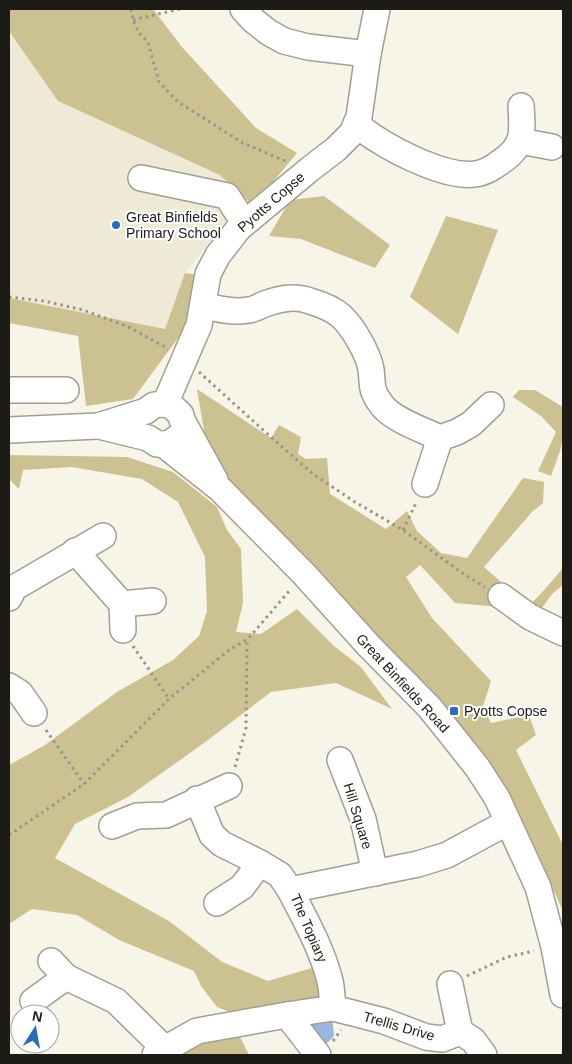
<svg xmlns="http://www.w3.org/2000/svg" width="572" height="1064" viewBox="0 0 572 1064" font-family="Helvetica,sans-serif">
<rect width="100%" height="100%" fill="#f7f5e7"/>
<polygon fill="#eeead5" points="9,26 260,177 185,273 165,329 9,298"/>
<g fill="#ccc291">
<polygon points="9,9 153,9 182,47 256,128 297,153 253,206 220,175 58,101 9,31"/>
<polygon points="324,196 390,245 375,268 301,239 269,236 290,200"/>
<polygon points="446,216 498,230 458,334 410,297"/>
<polygon points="185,273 198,275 184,330 133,399 86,406 78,336 9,323 9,298 165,329"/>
<polygon points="197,389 271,438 279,425 301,437 298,454 306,459 327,458 330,494 386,529 407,511 417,531 441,553 467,558 523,478 544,482 543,503 532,512 484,567 515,594 500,607 455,603 420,565 406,577 432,618 491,681 483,706 491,723 529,715 536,735 516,750 563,845 563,920 562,909 535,849 503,788 396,656 344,600 221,477 204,431"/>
<polygon points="519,390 535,390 563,407 563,438 560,451 551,476 538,471 556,432 541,416 513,397"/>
<polygon points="9,455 127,457 173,472 217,507 227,530 241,549 243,603 236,632 261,634 297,609 334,646 361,667 392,709 336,683 271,692 204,743 128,797 75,824 55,858 169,921 222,962 268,981 315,967 328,1002 237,1015 217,1007 201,986 194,971 119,940 77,915 32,909 9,924 9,765 45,745 117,692 173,660 199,636 207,611 205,557 178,502 142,479 72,467 23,470 19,489 9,479"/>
<polygon points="563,568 563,585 552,594 537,615 527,608 546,588"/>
<polygon points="203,1034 220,1041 240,1037 249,1055 146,1055"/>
</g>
<polygon fill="#98b7df" points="332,1015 334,1036 324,1046 311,1026 322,1016"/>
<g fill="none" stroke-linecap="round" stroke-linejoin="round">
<g stroke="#a29f92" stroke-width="28">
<g id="minor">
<polyline points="243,9 253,20 268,32 284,41 308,47 368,54"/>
<path d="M356 124C362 128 368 134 375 138 398 153 447 178 475 174 483 173 493 168 499 163 524 147 523 134 521 106"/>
<polyline points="520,141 552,147"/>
<polyline points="141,178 227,196 244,223"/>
<path d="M203 305C217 309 233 313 248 310 253 310 258 307 262 305 278 299 294 295 310 301 320 304 333 309 341 316 353 327 368 353 371 369 373 385 370 389 381 404 391 419 423 430 440 438L457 432 471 424 491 405"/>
<polyline points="9,390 66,390"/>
<polyline points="165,404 199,325 208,274 218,255 239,228 310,169 336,149 352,133 359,117 368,54 377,9"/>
<polyline points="99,426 148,438 157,444 163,444 170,443 177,438"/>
<polyline points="9,430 98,426 146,411 154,405 161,404 170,405 176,410 181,415 182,420 215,480"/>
<polyline points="163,444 220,489 304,574 369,646 430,708 477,767 497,798 538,887 554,947 563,995"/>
<polyline points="425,484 440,438"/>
<polyline points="75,551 122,604"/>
<polyline points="501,596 530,617 563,633"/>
<polyline points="9,598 14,588 103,536"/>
<polyline points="123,630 122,604 153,601"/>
<polyline points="9,686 20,693 34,713"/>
<polyline points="340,760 363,819 375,873"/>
<polyline points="197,799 212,835 222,844 260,863 280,875 290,890"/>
<polyline points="112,826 137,816 166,815 229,786"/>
<polyline points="217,903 242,887 260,863"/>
<polyline points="51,961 66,977 116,1001 165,1049"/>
<polyline points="450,984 460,1032"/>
<polyline points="33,1001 66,977"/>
<polyline points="333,1008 384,1021 426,1037 442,1039 460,1032 473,1040 484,1055"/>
<polyline points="287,1015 318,1055"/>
<path d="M155 1055 165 1049 197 1031 287 1015 333 1008C332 999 332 989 330 981 322 949 305 919 290 890L418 864 447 855 508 822"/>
</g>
</g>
<g stroke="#97958b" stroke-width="3" stroke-dasharray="2.5 4" stroke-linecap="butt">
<polyline points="131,9 133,20 139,33 148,42 159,82 178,102 243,143 288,162"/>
<polyline points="133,20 180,9"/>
<polyline points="9,297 44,301 83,310 129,327 163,346 168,350"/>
<polyline points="199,372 272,438 313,474 355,502 403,530 461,572 485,587"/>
<polyline points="403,530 417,501"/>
<polyline points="133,646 169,699"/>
<polyline points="46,730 84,784"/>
<polyline points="235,767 246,728 247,640"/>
<polyline points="9,835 84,784 169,699 229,650 248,639 290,590"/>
<polyline points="467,976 507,957 534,951"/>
<polyline points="333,1041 341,1030"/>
</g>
<use href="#minor" stroke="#fff" stroke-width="25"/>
</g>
<g fill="#286ebe" stroke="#fff" stroke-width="2">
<circle cx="116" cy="225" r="5"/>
<rect x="449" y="706" width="10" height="10" rx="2.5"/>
</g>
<g text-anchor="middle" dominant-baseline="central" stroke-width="4" stroke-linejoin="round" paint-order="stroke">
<g font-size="14" fill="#1c1b16" stroke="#fff">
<text transform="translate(271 202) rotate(-41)">Pyotts Copse</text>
<text transform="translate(403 683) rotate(47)">Great Binfields Road</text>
<text transform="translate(358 816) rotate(73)">Hill Square</text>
<text transform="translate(309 928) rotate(67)">The Topiary</text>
<text transform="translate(399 1026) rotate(16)">Trellis Drive</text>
</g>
<g font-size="14" fill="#1c1b16" stroke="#fff" text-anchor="start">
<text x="126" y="217">Great Binfields<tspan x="126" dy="16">Primary School</tspan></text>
<text x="464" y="711">Pyotts Copse</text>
</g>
</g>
<rect width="572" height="1064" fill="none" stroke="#1c1b16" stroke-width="20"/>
<g transform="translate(35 1029) rotate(11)"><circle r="24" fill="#ffffff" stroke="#a4a4a2"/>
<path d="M0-4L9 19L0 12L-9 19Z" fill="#286ebe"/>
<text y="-8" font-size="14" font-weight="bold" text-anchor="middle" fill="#1c1b16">N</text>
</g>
</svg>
